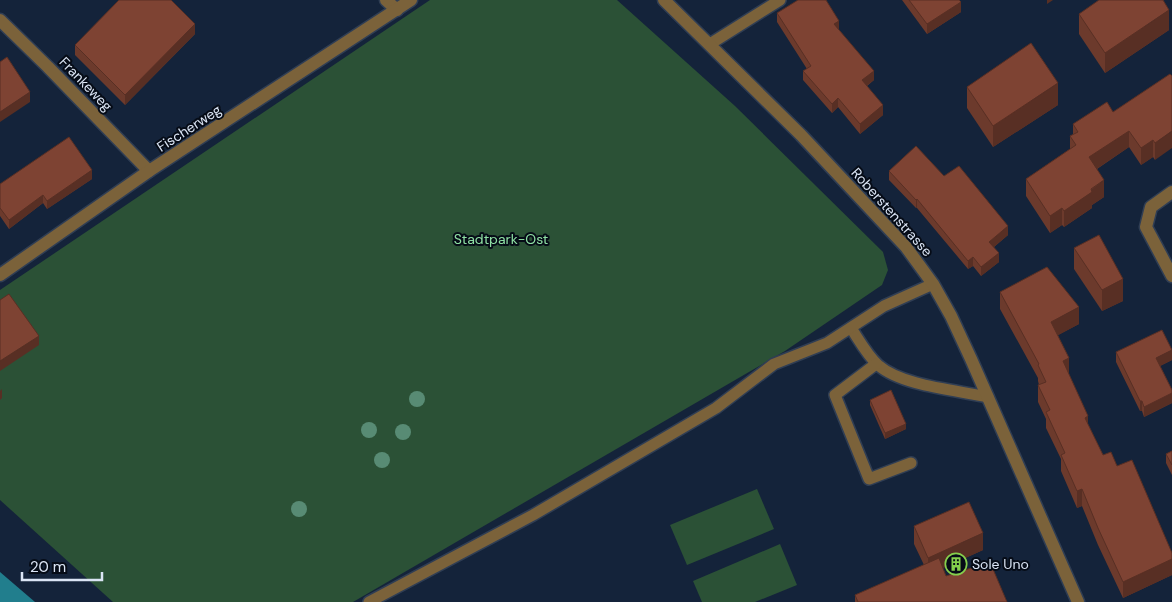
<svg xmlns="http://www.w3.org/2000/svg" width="1172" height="602" viewBox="0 0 1172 602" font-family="'DM Sans',sans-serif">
<rect width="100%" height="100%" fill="#14233a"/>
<g fill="#2b5136">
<polygon points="430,0 617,0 735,106 883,252 888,270 882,285 785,351 353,602 113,602 0,500 0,290"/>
<polygon points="757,489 774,529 687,565 670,525"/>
<polygon points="780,544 797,585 755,602 702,602 693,581"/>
</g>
<polygon fill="#217e8d" points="0,572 35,602 0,602"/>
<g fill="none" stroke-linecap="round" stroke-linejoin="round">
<g stroke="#303e54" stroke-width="14">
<g id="service">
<polyline points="710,44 780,0"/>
<path d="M851 328C859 340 867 355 878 365 902 386 956 390 988 397"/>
<polyline points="876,364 835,395 869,479 911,463"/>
<polyline points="369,602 533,515 716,408 774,364 827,343 884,306 933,284"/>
</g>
</g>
<g stroke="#303e54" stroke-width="15">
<g id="minor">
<polyline points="386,0 397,10"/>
<polyline points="0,20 48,67 149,171"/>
<polyline points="1172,192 1151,207 1146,227 1172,276"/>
<polyline points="0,275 149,171 411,0"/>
</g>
</g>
<g stroke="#303e54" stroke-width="15">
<polyline id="tertiary" points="664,0 801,135 906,247 933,284 951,316 971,359 1078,602"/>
</g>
<use href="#service" stroke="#7b623a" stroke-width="11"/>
<use href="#minor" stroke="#7b623a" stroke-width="12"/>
<use href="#tertiary" stroke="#7b623a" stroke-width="12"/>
</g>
<g fill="#588b74">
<circle cx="417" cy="399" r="8"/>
<circle cx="369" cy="430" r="8"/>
<circle cx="403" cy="432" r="8"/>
<circle cx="382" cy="460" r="8"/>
<circle cx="299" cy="509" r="8"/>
</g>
<g fill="#6c3a2c">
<polygon points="902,0 959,0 961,12 927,34"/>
<polygon points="777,13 839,30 874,80 867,86 883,115 860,134 838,107 832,113 803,80 803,71 807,69 777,22"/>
<polygon points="1079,14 1169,30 1105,73 1079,34"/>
<polygon points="195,34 125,105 75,55 75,45"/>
<polygon points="1170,74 1155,160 1153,157 1141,165 1129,147 1097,169 1104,197 1092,205 1092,208 1064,227 1062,225 1050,233 1026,196 1026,179 1070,149 1070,136 1073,135 1073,124 1113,112"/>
<polygon points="967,87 1058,105 993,147 967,108"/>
<polygon points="889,171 944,176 1008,235 994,247 999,262 981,276 973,266 968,269 917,208 916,208 889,180"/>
<polygon points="92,179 47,209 43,203 9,229 0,216 0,184"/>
<polygon points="1074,248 1123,301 1102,311 1074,269"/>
<polygon points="1000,292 1079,324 1058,335 1069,375 1088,425 1103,455 1117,466 1172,553 1172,575 1123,598 1098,545 1082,506 1077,508 1061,471 1061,459 1046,428 1046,419 1038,402 1038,385 1039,385 1038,381 1038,378 1000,309"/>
<polygon points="1116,352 1172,360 1160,366 1172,390 1172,403 1144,417 1142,411 1140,411 1116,362"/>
<polygon points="870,400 906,429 885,439 870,405"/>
<polygon points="1172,451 1172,475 1166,463 1166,454"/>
<polygon points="914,526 983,550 943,568 946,576 1007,602 855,602 855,595 924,565 914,544"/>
</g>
<g fill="#582f24">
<polygon points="1047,0 1053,0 1047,4"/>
<polygon points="961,2 961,12 927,34 927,24"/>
<polygon points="1169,10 1169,30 1105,73 1105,53"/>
<polygon points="839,21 839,30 834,24"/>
<polygon points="195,24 195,34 125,105 125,95"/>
<polygon points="874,71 874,80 862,89 862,80"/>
<polygon points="1058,83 1058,105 993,147 993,126"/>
<polygon points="30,92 30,102 0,122 0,112"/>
<polygon points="838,98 838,107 832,113 832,104"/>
<polygon points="883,105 883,115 860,134 860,124"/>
<polygon points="1129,131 1129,147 1089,174 1089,157"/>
<polygon points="1172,131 1172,148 1155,160 1155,143"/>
<polygon points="1153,140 1153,157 1141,165 1141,148"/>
<polygon points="92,170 92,179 47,209 47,201"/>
<polygon points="1104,180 1104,197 1092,205 1092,208 1064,227 1064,211"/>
<polygon points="43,195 43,203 9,229 9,220"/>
<polygon points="917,199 917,208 916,208 916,200"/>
<polygon points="1062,208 1062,225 1050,233 1050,216"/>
<polygon points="1008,226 1008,235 989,251 989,242"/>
<polygon points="999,253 999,262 981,276 981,267"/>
<polygon points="973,257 973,266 968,269 968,261"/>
<polygon points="1123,279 1123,301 1102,311 1102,290"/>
<polygon points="1079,307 1079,324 1051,339 1051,322"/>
<polygon points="39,336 39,345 0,371 0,361"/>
<polygon points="1172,350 1172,360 1156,368 1156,358"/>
<polygon points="1069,358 1069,375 1063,361"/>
<polygon points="2,389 2,398 0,400 0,391"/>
<polygon points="1172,393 1172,403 1144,417 1144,407"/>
<rect x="1140" y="401" width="2" height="10"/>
<polygon points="1088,416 1088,433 1085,418"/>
<polygon points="906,424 906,429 885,439 885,433"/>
<polygon points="1082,489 1082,506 1077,508 1077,491"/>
<polygon points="983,533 983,550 928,575 928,558"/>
<polygon points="1172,559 1172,575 1123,598 1123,582"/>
</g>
<g fill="#7e4333" stroke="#582f24">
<polygon points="119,0 171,0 195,24 125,95 75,45"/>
<polygon points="798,0 826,0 839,21 834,24 874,71 862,80 883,105 860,124 838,98 832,104 803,71 811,66 777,13"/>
<polygon points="909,0 959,0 961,2 927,24"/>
<polygon points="1099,0 1163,0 1169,10 1105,53 1079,14"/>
<polygon points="1031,43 1058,83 993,126 967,87"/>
<polygon points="7,57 30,92 0,112 0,62"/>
<polygon points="1170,74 1172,76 1172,131 1155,143 1153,140 1141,148 1129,131 1089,157 1104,180 1091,189 1092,192 1064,211 1062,208 1050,216 1026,179 1076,145 1070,136 1078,132 1073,124 1107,102 1113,112"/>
<polygon points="69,137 92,170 47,201 43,195 9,220 0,208 0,184"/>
<polygon points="916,146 944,176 959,166 1008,226 989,242 999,253 981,267 973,257 968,261 917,199 916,200 889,171"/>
<polygon points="1099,235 1123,279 1102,290 1074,248"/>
<polygon points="1047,267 1079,307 1051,322 1069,358 1063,361 1088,416 1085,418 1103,455 1111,452 1117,466 1132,460 1172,553 1172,559 1123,582 1098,528 1082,489 1077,491 1061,455 1065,453 1046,412 1050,410 1038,385 1046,382 1038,365 1039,364 1000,292"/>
<polygon points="9,294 39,336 0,361 0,300"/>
<polygon points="1162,330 1172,350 1156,358 1172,390 1172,393 1144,407 1142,401 1140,401 1116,352"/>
<polygon points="891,390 906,424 885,433 870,400"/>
<polygon points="1172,451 1172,465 1166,454"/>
<polygon points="969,502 983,533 928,558 914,526"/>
<polygon points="939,558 946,576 990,562 1007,602 858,602 855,595"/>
</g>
<defs>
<g id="building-ring" transform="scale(1.125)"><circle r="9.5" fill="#060c17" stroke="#85cf4d" stroke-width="1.5"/><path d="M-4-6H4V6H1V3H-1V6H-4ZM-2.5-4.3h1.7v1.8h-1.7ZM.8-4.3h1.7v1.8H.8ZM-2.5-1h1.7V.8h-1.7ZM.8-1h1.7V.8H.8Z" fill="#85cf4d"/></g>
</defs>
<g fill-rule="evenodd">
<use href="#building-ring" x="956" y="564"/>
</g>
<g text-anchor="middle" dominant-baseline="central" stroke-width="4" stroke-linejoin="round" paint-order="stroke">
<g font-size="14" fill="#dbe5f5" stroke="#060c17">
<text transform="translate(86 84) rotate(46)">Frankeweg</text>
<text transform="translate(189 128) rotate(-33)">Fischerweg</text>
<text transform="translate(892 212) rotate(48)">Roberstenstrasse</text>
</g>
<g font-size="14" fill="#8fe0a4" stroke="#060c17">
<text x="501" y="239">Stadtpark-Ost</text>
</g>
<g font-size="14" fill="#dbe5f5" stroke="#060c17" text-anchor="start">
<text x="972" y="564">Sole Uno</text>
</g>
</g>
<path d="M22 572v8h80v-8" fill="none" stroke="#dbe5f5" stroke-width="2.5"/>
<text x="30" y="572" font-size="15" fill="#dbe5f5" stroke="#060c17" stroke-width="4" paint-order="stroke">20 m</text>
</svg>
